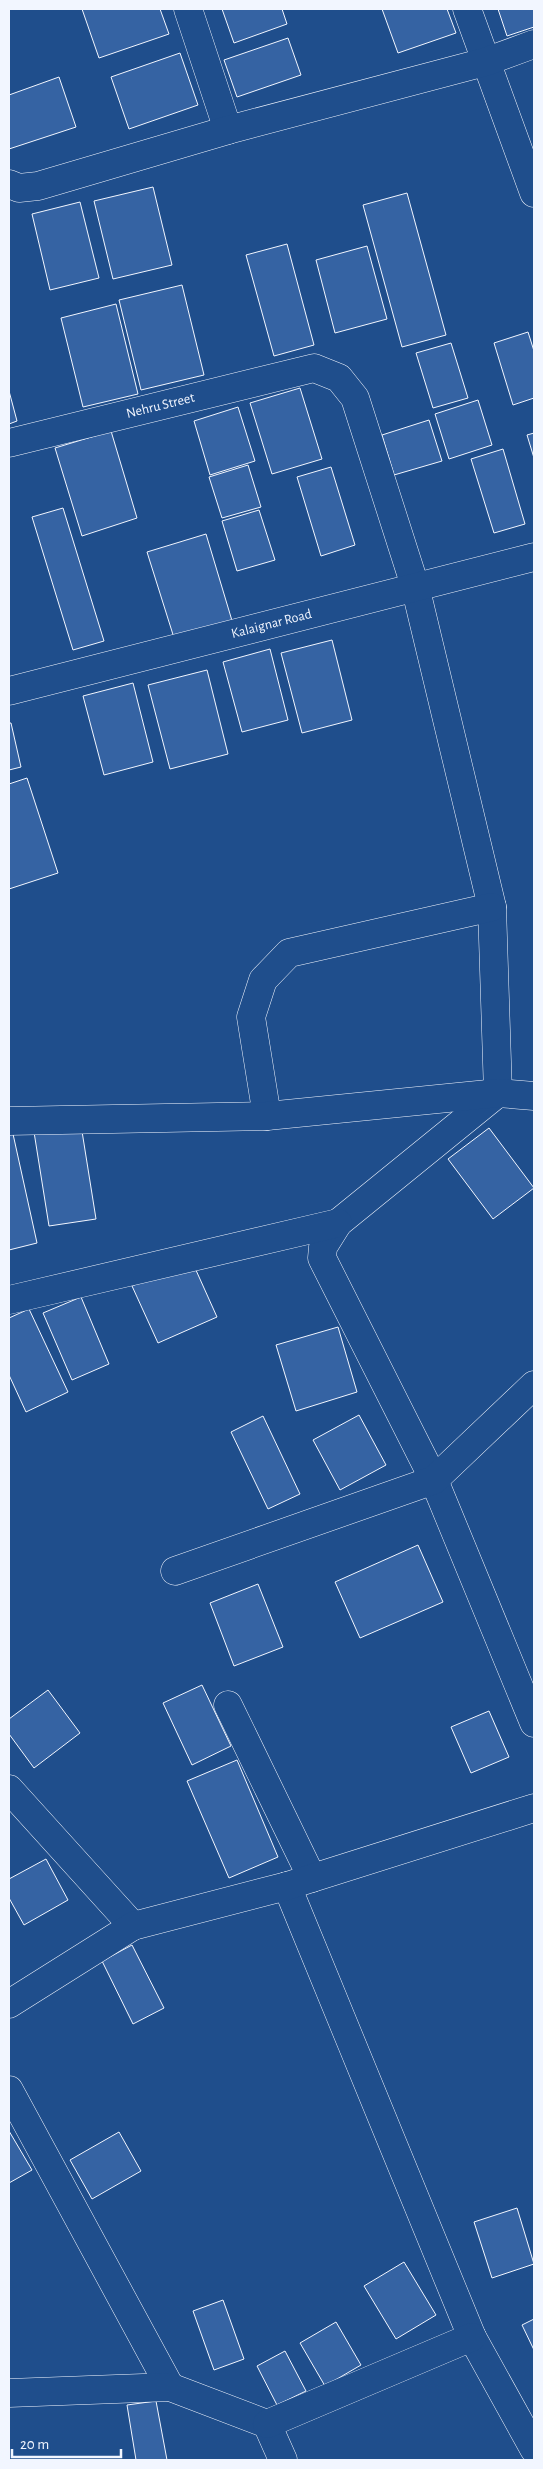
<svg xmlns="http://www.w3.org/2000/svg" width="543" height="2469" viewBox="0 0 543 2469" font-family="'Alegreya Sans',sans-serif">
<rect width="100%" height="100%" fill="#1f4e8c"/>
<g fill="#3563a3" stroke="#f2f6ff">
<polygon points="82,9 160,9 169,34 99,58"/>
<polygon points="222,9 282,9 287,24 234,43"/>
<polygon points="382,9 447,9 456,33 398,53"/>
<polygon points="498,9 534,9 534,27 507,36"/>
<polygon points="288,38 301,75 237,97 224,60"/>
<polygon points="180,53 198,105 129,129 111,77"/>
<polygon points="59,77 76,127 9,149 9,95"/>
<polygon points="153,187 172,265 113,279 94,201"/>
<polygon points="407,193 446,335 402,347 363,205"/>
<polygon points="80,202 99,278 50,290 32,214"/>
<polygon points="287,244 314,345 274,356 246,255"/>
<polygon points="367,246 387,319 335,333 316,260"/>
<polygon points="182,285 204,375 141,390 119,300"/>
<polygon points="116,304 138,394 83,407 61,318"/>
<polygon points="528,332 534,351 534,398 513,405 494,343"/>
<polygon points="451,343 468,398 433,408 416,353"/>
<polygon points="300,388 322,459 272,474 250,403"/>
<polygon points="9,391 17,421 9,424"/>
<polygon points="478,400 492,445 449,459 435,414"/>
<polygon points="238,407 255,461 210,475 194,421"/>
<polygon points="429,420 442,461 394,475 382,435"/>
<polygon points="111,431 137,518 82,536 55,448"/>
<polygon points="534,433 534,458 527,435"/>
<polygon points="503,449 525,524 494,533 471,459"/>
<polygon points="248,465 261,507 222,518 209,477"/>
<polygon points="331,467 355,545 321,556 297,477"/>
<polygon points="63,508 104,641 73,650 32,517"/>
<polygon points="259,510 275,560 237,571 222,521"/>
<polygon points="206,534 233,624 175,641 147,552"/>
<polygon points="332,640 352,720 302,733 281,653"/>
<polygon points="270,649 288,720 242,732 223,662"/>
<polygon points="207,670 228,754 170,769 148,685"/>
<polygon points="133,683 153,762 104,775 83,696"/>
<polygon points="9,723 11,723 21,767 9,770"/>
<polygon points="27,778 58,873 9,889 9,784"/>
<polygon points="81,1125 96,1219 49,1226 34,1132"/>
<polygon points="489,1128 534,1188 493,1219 448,1159"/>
<polygon points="13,1134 37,1243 9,1250 9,1135"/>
<polygon points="191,1259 217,1317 158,1343 132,1286"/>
<polygon points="81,1297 109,1364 72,1380 43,1313"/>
<polygon points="29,1309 68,1392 26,1412 9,1375 9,1318"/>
<polygon points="338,1327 357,1392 296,1411 276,1345"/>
<polygon points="359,1415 386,1465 340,1490 313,1440"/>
<polygon points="263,1416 300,1494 268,1509 231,1432"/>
<polygon points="418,1545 443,1602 360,1638 335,1582"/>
<polygon points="258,1584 283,1647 234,1666 210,1603"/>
<polygon points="202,1685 231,1746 192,1765 163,1703"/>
<polygon points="48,1690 80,1733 34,1768 9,1734 9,1719"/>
<polygon points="489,1711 509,1757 471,1773 451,1727"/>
<polygon points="237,1760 278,1857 229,1878 187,1781"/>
<polygon points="46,1859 68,1900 24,1925 9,1898 9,1879"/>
<polygon points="132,1945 164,2008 133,2024 102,1961"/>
<polygon points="9,2131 32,2170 9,2183"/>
<polygon points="119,2132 141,2171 92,2199 70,2160"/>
<polygon points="517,2208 534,2264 492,2278 474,2222"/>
<polygon points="404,2262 436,2315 396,2339 364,2286"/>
<polygon points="223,2300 244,2359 214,2370 193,2311"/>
<polygon points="534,2319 534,2350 522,2325"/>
<polygon points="336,2322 361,2365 325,2386 300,2343"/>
<polygon points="285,2351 306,2391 277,2405 257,2366"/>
<polygon points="156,2401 167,2460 136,2460 127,2405"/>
</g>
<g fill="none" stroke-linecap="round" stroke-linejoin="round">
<g stroke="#f2f6ff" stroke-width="29">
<g id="street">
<polyline points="188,9 228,130"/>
<polyline points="467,9 534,193"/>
<polyline points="9,184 19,188 38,186 228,130 485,62 534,44"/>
<path id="s1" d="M9 443 314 368 339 378 355 398 415 586 492 907 498 1093 338 1223 323 1247 322 1258 434 1480 534 1723"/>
<polyline points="267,1116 251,1017 263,980 289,953 492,907"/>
<polyline points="9,1121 267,1116 498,1093 534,1096"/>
<polyline points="9,1300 338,1223"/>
<polyline points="175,1571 434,1480 534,1385"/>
<polyline points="228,1705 312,1878"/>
<polyline points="9,1789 133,1926"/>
<polyline points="287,1886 472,2337 534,2449"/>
<polyline points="9,2004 133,1926 287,1886 534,1808"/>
<polyline points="9,2090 170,2387"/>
<polyline points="9,2393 170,2387 267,2424 283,2460"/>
<polyline points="267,2424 472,2337"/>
</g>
</g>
<g stroke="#f2f6ff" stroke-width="29">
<g id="secondary">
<path id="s2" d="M9 691 534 557"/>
</g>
</g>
<use href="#street" stroke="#1f4e8c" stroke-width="28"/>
<use href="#secondary" stroke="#1f4e8c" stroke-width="28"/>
</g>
<g text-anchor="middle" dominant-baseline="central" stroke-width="4" stroke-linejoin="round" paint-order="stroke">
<g font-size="14" fill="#f2f6ff" stroke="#1f4e8c">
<text stroke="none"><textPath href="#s1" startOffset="156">Nehru Street</textPath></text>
<text stroke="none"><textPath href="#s2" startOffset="271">Kalaignar Road</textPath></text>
</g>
</g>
<rect width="543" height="2469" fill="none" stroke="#f2f6ff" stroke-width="20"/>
<path d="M12 2449v8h109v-8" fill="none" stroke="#f2f6ff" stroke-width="2.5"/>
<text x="20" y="2449" font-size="15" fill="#f2f6ff" stroke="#1f4e8c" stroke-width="4" paint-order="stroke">20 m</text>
</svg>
